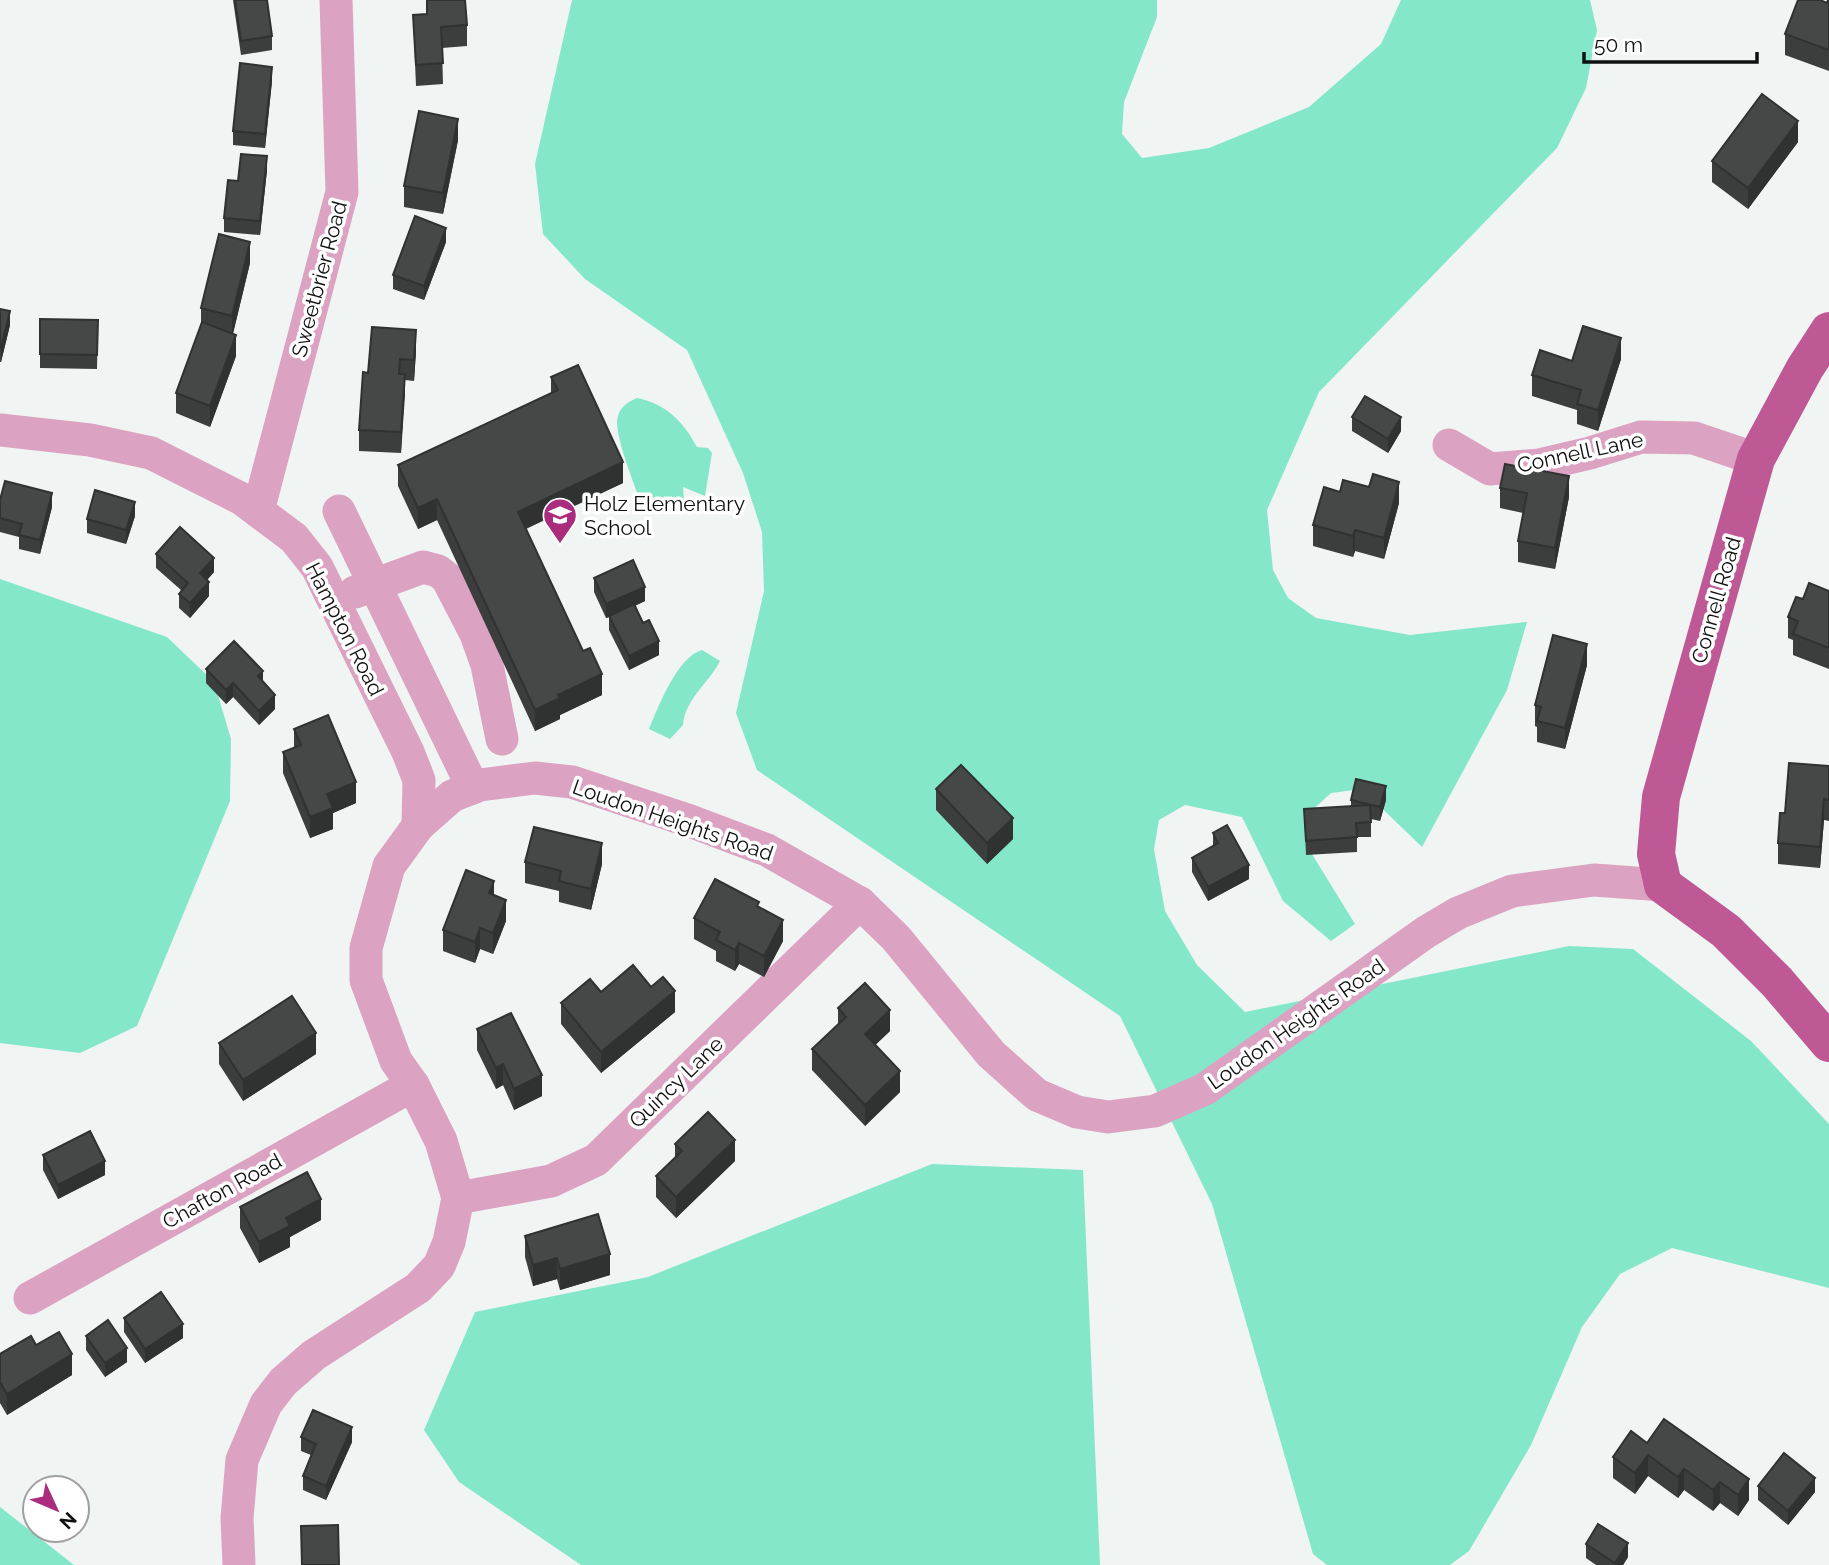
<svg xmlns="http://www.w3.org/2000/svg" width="1829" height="1565" viewBox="0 0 1829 1565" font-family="Raleway,sans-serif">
<rect width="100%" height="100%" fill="#f0f4f2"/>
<g fill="#85e7c9">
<polygon points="572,0 1157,0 1157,17 1124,102 1122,134 1142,158 1209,148 1309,107 1381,44 1401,0 1590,0 1597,30 1586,88 1557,148 1319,392 1267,510 1273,570 1288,598 1316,618 1410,635 1527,622 1507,690 1422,847 1362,789 1331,793 1306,816 1307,846 1355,924 1331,941 1283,901 1242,817 1185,805 1159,820 1154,849 1165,911 1197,965 1245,1012 1569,946 1633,949 1751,1041 1829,1124 1829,1288 1672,1248 1620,1274 1582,1327 1531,1445 1469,1551 1450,1565 1327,1565 1313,1554 1212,1204 1120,1016 757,770 736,713 764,591 762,532 743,473 687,350 585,279 543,234 535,164"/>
<path d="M637 398C666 404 683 421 697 447L708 448 712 453 705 496 683 487 684 500 643 509C637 490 612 432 618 416 621 406 628 402 637 398Z"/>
<polygon points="0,579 167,637 214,682 231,739 230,801 137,1026 80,1053 0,1043"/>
<path d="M702 650 720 661C709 683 685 699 683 725L670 739 649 729C658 707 678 656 702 650Z"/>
<polygon points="932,1164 1083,1170 1100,1565 581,1565 459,1482 424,1430 475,1312 648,1277"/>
<polygon points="0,1507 74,1565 0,1565"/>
</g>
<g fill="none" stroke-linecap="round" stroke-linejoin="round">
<g stroke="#dca2c1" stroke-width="33">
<polyline points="0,430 90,440 151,453 242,499 294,538 317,567 408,752 419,780 418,826"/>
<polyline points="1449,445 1490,469 1539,465 1590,453 1641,437 1694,438 1756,459"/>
<polyline points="258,511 342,192 336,0"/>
<polyline points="339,511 473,788"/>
<polyline points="355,592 423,567 438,571 447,578 476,634 487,665 502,739"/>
<polyline points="458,1198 551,1181 596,1160 860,903"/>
<polyline points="30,1298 413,1085"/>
<polyline points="239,1565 237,1518 242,1460 266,1404 283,1382 314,1355 418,1288 439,1266 449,1242 458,1198 441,1141 413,1085 396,1061 366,980 366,948 389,866 418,826 452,796 480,785 535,778 572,782 690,821 767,850 860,903 896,938 991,1054 1037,1095 1077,1112 1108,1117 1155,1111 1205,1089 1426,932 1458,913 1512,891 1594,880 1663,885"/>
</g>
<polyline stroke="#bf5996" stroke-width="38" points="1829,331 1805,368 1756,459 1661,797 1656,854 1663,885 1726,931 1777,982 1829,1043"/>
</g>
<g fill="#3b3e3d">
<polygon points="233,0 267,0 272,36 272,50 241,55"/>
<polygon points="426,0 467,25 467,46 442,48 443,84 416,86 413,15 426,14"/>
<polygon points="1829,0 1829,71 1785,55 1785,34"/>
<polygon points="272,81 265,148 233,145 233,131"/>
<polygon points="458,140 443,214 404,207 404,186"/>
<polygon points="1798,142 1748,209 1712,182 1712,161"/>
<polygon points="267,170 260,235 224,232 224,218 238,181"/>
<polygon points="446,242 424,300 393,289 393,275"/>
<polygon points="250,263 233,334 236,356 210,427 176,413 176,393 201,325 201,308"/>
<polygon points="0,309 10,325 1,362 0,362"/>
<polygon points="40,319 98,320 97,369 40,368"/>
<polygon points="416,351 414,381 405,380 401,453 359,451 359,430 368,373"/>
<polygon points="1621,359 1598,431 1577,424 1577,410 1532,396 1532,375 1572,361"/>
<polygon points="551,377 623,483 526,529 602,695 560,715 560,719 535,731 437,520 418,529 398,486 398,465 551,393"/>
<polygon points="1352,417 1401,431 1388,453 1352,431"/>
<polygon points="1369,487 1399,503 1384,559 1355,551 1353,557 1313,546 1313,525 1340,492"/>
<polygon points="1500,488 1569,497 1555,569 1518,562 1518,541 1523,513 1500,508"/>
<polygon points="0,500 52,507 40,554 19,549 19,537 0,532"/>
<polygon points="135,516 126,544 87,533 87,519"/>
<polygon points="156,554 214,572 207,580 209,596 190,618 179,608 179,594 181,590 156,568"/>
<polygon points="594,578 645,601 635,606 659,655 629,670 609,630 609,617 606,618 594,592"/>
<polygon points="1829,591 1829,669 1793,655 1793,640 1788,638 1788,617 1803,599"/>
<polygon points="1587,665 1565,749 1537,742 1537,727 1535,726 1535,705"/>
<polygon points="206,669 263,682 275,709 259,725 233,697 226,704 206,683"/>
<polygon points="294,729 356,803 333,813 333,829 310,838 283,773 283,752 294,748"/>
<polygon points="1829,766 1829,821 1824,820 1820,868 1778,864 1778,843 1785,813"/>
<polygon points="936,789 1013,839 987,864 936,810"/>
<polygon points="1351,800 1386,800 1380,821 1371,819 1371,837 1357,837 1357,852 1306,855 1304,809 1351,806"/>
<polygon points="1213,833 1249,879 1208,901 1192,872 1192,858 1213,846"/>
<polygon points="525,862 602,864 591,910 559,902 559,891 525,883"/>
<polygon points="494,895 506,921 493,954 480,949 475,963 443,951 443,930"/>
<polygon points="759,907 783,941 764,977 739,964 735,971 716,961 716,951 694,939 694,918"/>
<polygon points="651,987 675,1012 601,1073 561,1024 561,1003 601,992"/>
<polygon points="838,1008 890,1031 875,1045 900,1092 865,1126 812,1070 812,1049 838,1025"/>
<polygon points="477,1029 542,1096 514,1110 503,1085 496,1089 477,1050"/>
<polygon points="219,1043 316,1054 243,1101 219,1064"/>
<polygon points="675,1144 735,1161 676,1218 656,1197 656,1176 675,1158"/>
<polygon points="43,1155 105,1175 58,1199 43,1170"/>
<polygon points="240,1207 321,1220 290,1237 290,1247 259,1263 240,1228"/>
<polygon points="525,1236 610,1275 560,1290 557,1279 533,1286 525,1257"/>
<polygon points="124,1318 183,1338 145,1363 124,1332"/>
<polygon points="86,1336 127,1362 105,1377 86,1350"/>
<polygon points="36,1345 72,1375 7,1415 0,1403 0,1354"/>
<polygon points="1664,1419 1749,1500 1738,1516 1720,1503 1713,1511 1684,1490 1678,1498 1648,1476 1635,1494 1613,1478 1613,1457 1647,1443"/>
<polygon points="301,1437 352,1442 326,1500 303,1490 303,1476 311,1455 301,1451"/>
<polygon points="1758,1486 1815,1492 1788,1525 1758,1500"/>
<polygon points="1586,1544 1628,1557 1623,1565 1596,1565 1586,1558"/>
</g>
<g fill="#303232">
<polygon points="272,67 272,81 265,148 265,134"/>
<polygon points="458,119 458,140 443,214 443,193"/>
<polygon points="1798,121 1798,142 1748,209 1748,188"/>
<polygon points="267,156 267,170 260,235 260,221"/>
<polygon points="446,228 446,242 424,300 424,286"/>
<polygon points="250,242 250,263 232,337 232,316"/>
<polygon points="10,311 10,325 1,362 1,348"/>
<polygon points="416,330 416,351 414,381 414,360"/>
<polygon points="236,335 236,356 210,427 210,406"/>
<polygon points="1621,338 1621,359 1598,431 1598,410"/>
<polygon points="405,374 405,395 401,453 401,432"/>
<polygon points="1401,417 1401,431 1388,453 1388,439"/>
<polygon points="623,462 623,483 518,532 518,512"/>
<polygon points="1569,476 1569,497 1555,569 1555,548"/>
<polygon points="1399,482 1399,503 1384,559 1384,538"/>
<polygon points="52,493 52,507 40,554 40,540"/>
<polygon points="437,499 437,520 418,529 418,508"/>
<polygon points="135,502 135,516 126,544 126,530"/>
<polygon points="1355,530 1355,551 1353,557 1353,536"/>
<polygon points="214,558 214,572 200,588 200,573"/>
<polygon points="209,582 209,596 190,618 190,603"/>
<polygon points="645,587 645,601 606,618 606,604"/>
<polygon points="659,641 659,655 629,670 629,656"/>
<polygon points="1587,644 1587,665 1565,749 1565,728"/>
<polygon points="263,671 263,685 258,676"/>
<polygon points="602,674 602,695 560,715 560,719 535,731 535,710 558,695"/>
<polygon points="233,683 233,697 226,704 226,690"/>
<polygon points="275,695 275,709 259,725 259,711"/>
<polygon points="356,782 356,803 333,813 333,829 310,838 310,817 327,794"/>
<polygon points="1386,786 1386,800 1380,821 1380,807"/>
<polygon points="1824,799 1824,820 1820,868 1820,847"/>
<polygon points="1013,818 1013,839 987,864 987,843"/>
<polygon points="602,843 602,864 591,910 591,889"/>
<polygon points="1249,865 1249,879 1208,901 1208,887"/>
<polygon points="494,881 494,902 489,893"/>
<polygon points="506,900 506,921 493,954 493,933"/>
<polygon points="783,920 783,941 764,977 764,956"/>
<polygon points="480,928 480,949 475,963 475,942"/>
<polygon points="739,943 739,964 735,971 735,950"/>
<polygon points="675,991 675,1012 601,1073 601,1052"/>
<polygon points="890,1010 890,1031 865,1055 865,1034"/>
<polygon points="316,1033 316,1054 243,1101 243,1080"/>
<polygon points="503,1064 503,1085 496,1089 496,1068"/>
<polygon points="900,1071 900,1092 865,1126 865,1105"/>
<polygon points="542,1075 542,1096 514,1110 514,1089"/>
<polygon points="735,1140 735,1161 676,1218 676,1197"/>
<polygon points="105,1161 105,1175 58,1199 58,1185"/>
<polygon points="321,1199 321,1220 290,1237 290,1247 259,1263 259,1242 286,1218"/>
<polygon points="610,1254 610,1275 560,1290 560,1269"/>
<polygon points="557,1258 557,1279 533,1286 533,1265"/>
<polygon points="183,1324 183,1338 145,1363 145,1349"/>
<polygon points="127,1348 127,1362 105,1377 105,1363"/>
<polygon points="72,1354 72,1375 7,1415 7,1394"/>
<polygon points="352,1427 352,1442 326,1500 326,1486"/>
<polygon points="1648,1455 1648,1476 1635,1494 1635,1473"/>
<polygon points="1684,1469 1684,1490 1678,1498 1678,1477"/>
<polygon points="1815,1478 1815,1492 1788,1525 1788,1511"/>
<polygon points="1749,1479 1749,1500 1738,1516 1738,1495"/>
<polygon points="1720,1482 1720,1503 1713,1511 1713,1490"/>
<polygon points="1628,1543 1628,1557 1623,1565 1615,1565 1615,1563"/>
</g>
<g fill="#454847" stroke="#303232" stroke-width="2">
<polygon points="235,0 267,0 272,36 241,41"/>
<polygon points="427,0 465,0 467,25 441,27 443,63 416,65 413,15 427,14"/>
<polygon points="1798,0 1820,0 1827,3 1828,0 1829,0 1829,50 1785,34"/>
<polygon points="240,63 272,67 265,134 233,131"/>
<polygon points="1762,94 1798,121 1748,188 1712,161"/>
<polygon points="419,111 458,119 443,193 404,186"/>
<polygon points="241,154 267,156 260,221 224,218 228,180 238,181"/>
<polygon points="415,216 446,228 424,286 393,275"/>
<polygon points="219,234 250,242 232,316 201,308"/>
<polygon points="0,309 10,311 1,348 0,348"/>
<polygon points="40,319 98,320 97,355 40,354"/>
<polygon points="202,322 236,335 210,406 176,393"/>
<polygon points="1583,326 1621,338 1598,410 1577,404 1581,390 1532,375 1540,350 1572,361"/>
<polygon points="372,327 416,330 414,360 400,359 399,374 405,374 401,432 359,430 363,372 368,373"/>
<polygon points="578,365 623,462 518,512 583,651 590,648 602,674 558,695 560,698 535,710 437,499 418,508 398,465 558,390 551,377"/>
<polygon points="1365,396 1401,417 1388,439 1352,417"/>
<polygon points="1505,464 1569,476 1555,548 1518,541 1527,493 1500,488"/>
<polygon points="1373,474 1399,482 1384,538 1355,530 1353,536 1313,525 1324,487 1340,492 1343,480 1369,487"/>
<polygon points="5,481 52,493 40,540 19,535 22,524 0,518 0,500"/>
<polygon points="95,490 135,502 126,530 87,519"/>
<polygon points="180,527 214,558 200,573 209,582 190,603 179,594 188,583 156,554"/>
<polygon points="633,560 645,587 606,604 594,578"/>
<polygon points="1809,583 1829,591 1829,648 1793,634 1798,621 1788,617 1796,597 1803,599"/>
<polygon points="634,604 643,623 649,620 659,641 629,656 609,616"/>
<polygon points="1553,635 1587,644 1565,728 1537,721 1541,707 1535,705"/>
<polygon points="234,641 263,671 258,676 275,695 259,711 233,683 226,690 206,669"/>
<polygon points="328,715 356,782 327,794 333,808 310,817 283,752 301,745 294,729"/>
<polygon points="1789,763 1829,766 1829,800 1824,799 1820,847 1778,843 1780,813 1785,813"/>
<polygon points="961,765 1013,818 987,843 936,789"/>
<polygon points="1356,779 1386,786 1380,807 1351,800"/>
<polygon points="1370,805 1371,822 1356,823 1357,837 1306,841 1304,809"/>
<polygon points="1227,825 1249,865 1208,887 1192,858 1218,843 1213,833"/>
<polygon points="534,827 602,843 591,889 559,881 561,871 525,862"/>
<polygon points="466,870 494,881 489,893 506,900 493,933 480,928 475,942 443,930"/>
<polygon points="715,879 759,902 757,906 783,920 764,956 739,943 735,950 716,940 720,932 694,918"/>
<polygon points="633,965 651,987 663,977 675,991 601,1052 561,1003 590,979 601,992"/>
<polygon points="865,983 890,1010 865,1034 900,1071 865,1105 812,1049 846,1017 838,1008"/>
<polygon points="292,996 316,1033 243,1080 219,1043"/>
<polygon points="511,1013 542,1075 514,1089 503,1064 496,1068 477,1029"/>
<polygon points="708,1112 735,1140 676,1197 656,1176 682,1151 675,1144"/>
<polygon points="90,1131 105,1161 58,1185 43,1155"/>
<polygon points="307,1172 321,1199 286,1218 290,1226 259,1242 240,1207"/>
<polygon points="598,1214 610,1254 560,1269 557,1258 533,1265 525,1236"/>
<polygon points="161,1292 183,1324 145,1349 124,1318"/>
<polygon points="108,1320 127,1348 105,1363 86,1336"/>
<polygon points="59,1332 72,1354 7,1394 0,1382 0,1354 31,1336 36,1345"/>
<polygon points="313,1410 352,1427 326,1486 303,1476 316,1444 301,1437"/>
<polygon points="1664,1419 1749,1479 1738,1495 1720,1482 1713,1490 1684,1469 1678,1477 1648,1455 1635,1473 1613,1457 1631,1431 1647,1443"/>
<polygon points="1784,1453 1815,1478 1788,1511 1758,1486"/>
<polygon points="1598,1524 1628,1543 1615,1563 1586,1544"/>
<polygon points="338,1525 339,1565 302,1565 301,1526"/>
</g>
<defs>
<g id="school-pin" transform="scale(1.75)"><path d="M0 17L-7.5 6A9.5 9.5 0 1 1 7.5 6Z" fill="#aa2c7d" stroke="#fff"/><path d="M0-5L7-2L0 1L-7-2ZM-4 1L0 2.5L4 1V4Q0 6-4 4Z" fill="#fff"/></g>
</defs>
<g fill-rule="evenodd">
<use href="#school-pin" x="560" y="515"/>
</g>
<g text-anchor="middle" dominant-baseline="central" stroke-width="7" stroke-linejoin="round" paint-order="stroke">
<g font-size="21" fill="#0f1110" stroke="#fff">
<text transform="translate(319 279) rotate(-75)">Sweetbrier Road</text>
<text transform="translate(1580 452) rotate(-12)">Connell Lane</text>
<text transform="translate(1716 600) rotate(-74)">Connell Road</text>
<text transform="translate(345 629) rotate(63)">Hampton Road</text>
<text transform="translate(673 820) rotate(19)">Loudon Heights Road</text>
<text transform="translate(1296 1024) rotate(-35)">Loudon Heights Road</text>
<text transform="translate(676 1082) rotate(-44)">Quincy Lane</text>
<text transform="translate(222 1191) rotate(-29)">Chafton Road</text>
</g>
<g font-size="21" fill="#0f1110" stroke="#fff" text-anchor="start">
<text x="584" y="503">Holz Elementary<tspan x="584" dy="24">School</tspan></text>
</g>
</g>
<g transform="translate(56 1509) rotate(134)"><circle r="33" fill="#ffffff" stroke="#9fa09f" stroke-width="2"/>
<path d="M0-5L12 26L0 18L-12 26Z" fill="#aa2c7d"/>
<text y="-10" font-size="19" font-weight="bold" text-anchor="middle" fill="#0f1110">N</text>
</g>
<path d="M1584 52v10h173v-10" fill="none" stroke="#0f1110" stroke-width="3.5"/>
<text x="1594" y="52" font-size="21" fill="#0f1110" stroke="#ffffff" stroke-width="5" paint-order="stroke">50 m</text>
</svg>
